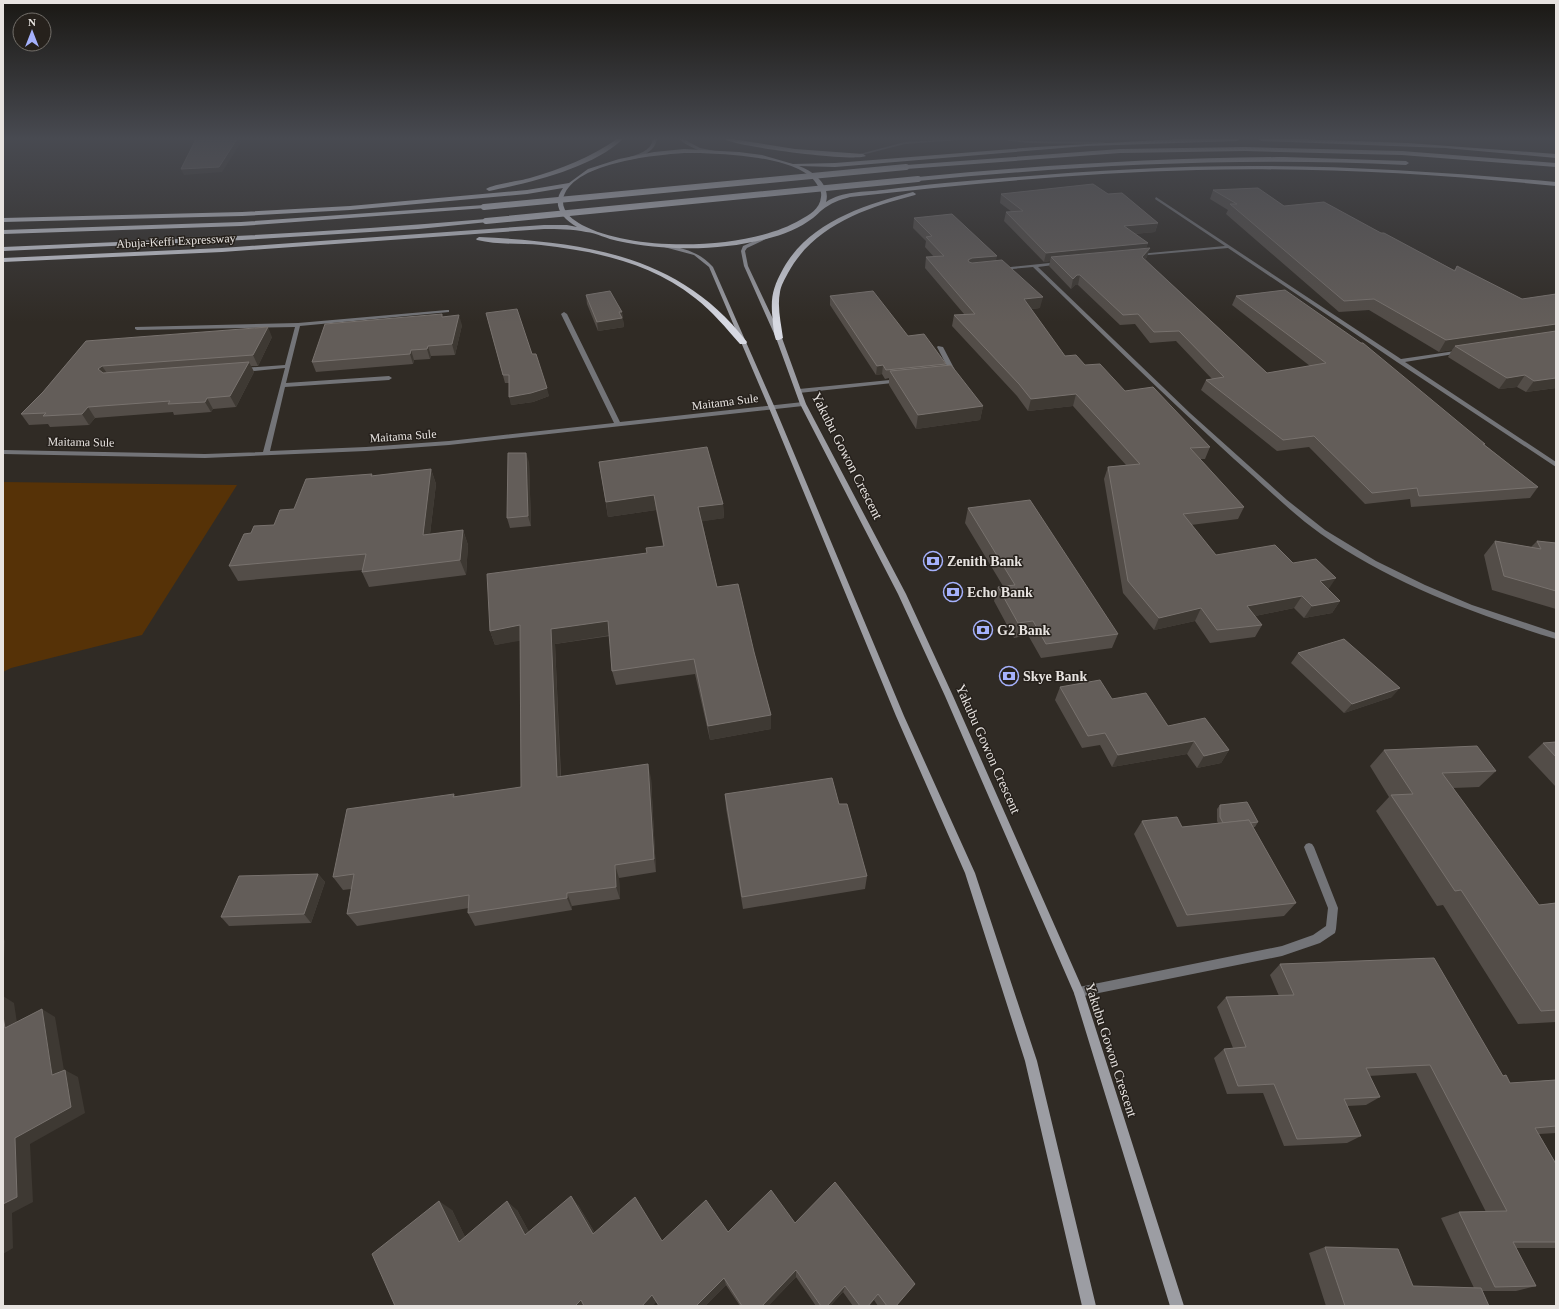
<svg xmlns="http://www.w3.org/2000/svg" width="1559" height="1309" viewBox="0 0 1559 1309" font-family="'Times New Roman',serif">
<rect width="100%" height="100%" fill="#302b25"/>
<polygon fill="#563207" points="3,482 237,485 142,635 11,668 3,672"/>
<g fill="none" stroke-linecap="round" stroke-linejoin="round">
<g fill="#737478" fill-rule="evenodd">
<polygon points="957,139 972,139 905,144 854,157 852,156 905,142"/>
<polygon points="997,139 1029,141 1103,142 1105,143 1103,144 1029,143"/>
<polygon points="938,346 943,347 955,370 952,375 947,374 949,370 937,347"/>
<polygon points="900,379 903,381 902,382 799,393 796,391 799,389"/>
<polygon points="1309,843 1312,844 1314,847 1338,908 1336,929 1335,933 1320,943 1282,956 1079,997 1075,996 1074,992 1075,988 1079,987 1282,946 1313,935 1326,926 1328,908 1304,847 1306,844"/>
</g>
<g fill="#737478" fill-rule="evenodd">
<polygon points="1156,197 1401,359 1462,350 1463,351 1460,353 1405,362 1556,462 1556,467 1397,362 1228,248 1137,256 1137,254 1139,254 1225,246 1155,199"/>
<path d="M1059 262H1061V264L1038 267 1190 413 1287 500 1325 530 1376 561 1425 585 1472 605 1556 633V639C1474 614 1391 583 1321 534 1290 512 1263 484 1234 459 1166 397 1100 332 1033 267L1001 270 999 269 1001 268Z"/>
<polygon points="447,310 449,310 449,312 300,326 286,383 389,376 392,378 389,380 285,387 270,451 366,447 449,441 614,423 561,314 564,312 567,314 620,422 803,402 806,404 803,406 449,445 366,451 205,458 3,454 3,450 205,454 263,452 285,368 244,372 241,370 244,368 285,365 295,327 137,330 135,329 135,327 298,323"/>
</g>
<g fill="#9c9da3" fill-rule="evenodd">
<path d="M653 139H657C655 152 639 159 627 160V158C637 154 651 152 653 139Z"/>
<path d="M679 139H683L700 148 720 152C708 156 688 147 679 139Z"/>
<polygon points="766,236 768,237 768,238 747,248 745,251 748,266 782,338 806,404 906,594 953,696 1084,992 1184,1306 1170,1306 1074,993 945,696 898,594 800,404 776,338 744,266 741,251 743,246"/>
<path d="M666 245C685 249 700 252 713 267L775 408 904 716 975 873 1037 1061 1096 1306H1082L1025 1061 965 873 896 716 769 408 709 267 694 255 664 247V245Z"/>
</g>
<g fill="#d7d9e2" fill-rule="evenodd">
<path d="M617 139H623C592 168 530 183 489 191L486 189C493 184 520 181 530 178 561 169 591 157 617 139Z"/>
<path d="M724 139H733L795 149 863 154 866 156C855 162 737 147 724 139Z"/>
<path d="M1177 139H1240L1237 141 1086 146 835 167 799 166C813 171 831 185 826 202 842 191 864 192 883 190 904 187 925 185 945 183 1047 174 1149 166 1251 166 1353 166 1454 173 1556 182V186C1437 174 1317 167 1197 170 1081 173 965 184 850 197 839 200 831 203 822 210 819 212 817 215 813 218 800 228 783 235 766 239 719 251 666 251 618 241 607 239 597 233 586 232 573 229 558 229 544 229L222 252 3 262V258L222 248 544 225H567L577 227C561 218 551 204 563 188L527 194 350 210 242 216 3 222V218L242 212 350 206 527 190 569 183 588 169 619 159 654 152 684 149 739 152 762 155 793 164 835 163 1036 147ZM684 153C716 153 798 155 816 183 819 188 822 191 821 197 820 209 809 215 800 220 749 250 635 253 582 225 573 220 562 212 563 200 569 163 655 155 684 153Z"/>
<polygon points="1258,139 1303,139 1408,143 1556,154 1556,158 1445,148 1261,141"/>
<polygon points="1245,147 1402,151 1556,163 1556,167 1402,155 1245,151 1120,153 906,169 903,167 906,165 1120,149"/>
<path d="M1284 157 1406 161 1409 163 1406 165C1241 157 1082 165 918 181L915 179 918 177C1040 165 1162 158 1284 157Z"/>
<path d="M913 192 916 194 915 195C866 208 814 225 788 273 785 279 781 285 780 292 777 307 781 323 783 338L779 340H776C773 332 773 321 772 313 771 294 774 286 783 269 809 222 864 205 913 192Z"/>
<polygon points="484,205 487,207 486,208 241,226 3,234 3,230 241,222"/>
<path d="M486 219 488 220V222L418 229 242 240 3 251V247C164 240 325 233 486 219Z"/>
<path d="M479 237C582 242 680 254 747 342L746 344H740C726 328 712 311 695 298 651 263 595 251 541 245 520 243 497 245 477 240L476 239Z"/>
</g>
<g stroke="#d7d9e2" stroke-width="6">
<polyline points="484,207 906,167"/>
<polyline points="486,221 918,179"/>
</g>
</g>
<g fill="#534d48">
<polygon points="1213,190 1284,206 1381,233 1454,270 1457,266 1522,299 1556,294 1556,388 1526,392 1517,387 1499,389 1448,357 1452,350 1439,352 1369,310 1339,312 1226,214 1228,210 1210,199"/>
<polygon points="1001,194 1108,194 1158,223 1155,232 1134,234 1148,243 1146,248 1147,257 1145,259 1267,373 1310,366 1232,305 1236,296 1485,444 1485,445 1538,487 1530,498 1411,507 1410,499 1365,504 1309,447 1277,451 1201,390 1206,380 1212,379 1176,341 1150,343 1135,324 1120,325 1078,285 1075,285 1071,289 1049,266 1050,261 1044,262 1004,221 1006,212 1012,212 1000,203"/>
<polygon points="914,218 996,261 1040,308 1031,309 1065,356 1085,365 1125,391 1210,447 1205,459 1200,459 1244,507 1238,519 1191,525 1216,555 1293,563 1328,589 1340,601 1332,613 1304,618 1294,608 1255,616 1262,625 1255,637 1210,643 1195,621 1154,630 1123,593 1104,479 1108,467 1126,465 1073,406 1028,411 1017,396 952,326 954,315 964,314 925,268 926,257 934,257 925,247 926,241 913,228"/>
<polygon points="586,295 622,312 624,327 598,331 587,304"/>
<polygon points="830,296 908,336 946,364 946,366 983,406 980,420 916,429 889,385 889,378 885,379 882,374 876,375 830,305"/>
<polygon points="486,313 532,354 549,396 533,402 511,405 509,383 505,383"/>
<polygon points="443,317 462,325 455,355 431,356 430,359 414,360 413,364 316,372 312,362"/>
<polygon points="272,337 258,366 251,366 254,372 236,407 213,409 211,412 174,415 173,412 95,418 89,425 50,427 48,424 29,425 21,414 43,392 86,341"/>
<polygon points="529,462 531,526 510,528 507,518"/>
<polygon points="599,462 723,504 724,518 702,521 717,587 754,652 771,715 771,729 710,740 695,674 616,685 612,671 610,636 555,644 561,776 651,778 656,872 619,878 620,899 572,906 572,910 475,926 468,913 469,908 357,926 347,914 351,889 343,890 333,877 454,794 455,797 521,787 520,640 495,645 490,631 663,546 656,510 608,517"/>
<polygon points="431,469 436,484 430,534 463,530 468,545 466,575 369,587 362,572 363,570 238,581 229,566 251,533 274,525 294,509 372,476"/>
<polygon points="968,508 1118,634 1112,648 1041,658 1028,635 1014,638 994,601 998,587 1003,586 965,523"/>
<polygon points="1495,541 1531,547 1537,541 1556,543 1556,609 1492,590 1484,555"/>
<polygon points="1298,653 1392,697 1344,713 1291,663"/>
<polygon points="1060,687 1112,699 1168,726 1229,750 1221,763 1197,768 1187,754 1112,767 1100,745 1082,748 1055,700"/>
<polygon points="1556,742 1556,787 1528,757 1543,743"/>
<polygon points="1384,750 1496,771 1479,787 1453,788 1539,905 1556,903 1556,1022 1518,1024 1443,905 1437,906 1376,811 1389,797 1370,766"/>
<polygon points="725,794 839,804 867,876 865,889 743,909 726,808"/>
<polygon points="1220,805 1258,822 1255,827 1253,827 1296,903 1284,916 1177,927 1134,834 1142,821 1182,827 1218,823 1217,821 1217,809"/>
<polygon points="318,874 325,882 311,923 229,926 221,917"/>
<polygon points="1280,964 1503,1076 1510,1083 1556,1080 1556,1133 1539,1134 1556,1164 1556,1248 1516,1248 1536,1286 1516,1291 1482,1291 1489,1306 1326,1306 1309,1253 1325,1247 1413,1286 1474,1288 1441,1218 1459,1212 1486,1212 1416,1073 1369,1076 1380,1097 1366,1105 1347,1106 1361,1136 1347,1143 1284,1146 1263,1093 1227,1094 1214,1058 1224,1049 1233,1048 1217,1007 1226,997 1279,996 1270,975"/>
<polygon points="578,1205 595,1233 662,1241 795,1223 896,1306 878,1306 874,1300 869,1306 853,1306 843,1292 830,1306 816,1306 796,1277 768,1306 740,1306 726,1285 705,1306 659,1306 657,1302 395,1306 452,1210 465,1237 517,1210 529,1232"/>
</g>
<g fill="#3e3933">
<polygon points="237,139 243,139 222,172 184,175 181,169"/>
<polygon points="1479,139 1491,139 1478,140"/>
<polygon points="1158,223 1155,232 1121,235 1124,226"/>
<polygon points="1148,243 1145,252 1051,257 1050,261 1044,262 1046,253"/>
<polygon points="1150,248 1147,257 1140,266 1142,257"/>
<polygon points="997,256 995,266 970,269 968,260 972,258"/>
<polygon points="1077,275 1080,275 1078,285 1075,285 1071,289 1073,279"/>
<polygon points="1043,297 1040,308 1022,310 1024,299"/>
<polygon points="619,312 622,312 624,327 598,331 597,322"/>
<polygon points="459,315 462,325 455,355 452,344"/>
<polygon points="1556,324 1556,334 1455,346 1452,350 1439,352 1446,340"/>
<polygon points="268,327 272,337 258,366 253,355"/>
<polygon points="428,346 431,356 430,359 427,349"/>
<polygon points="411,350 414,360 413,364 410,354"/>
<polygon points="249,362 254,372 236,407 230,396"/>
<polygon points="883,365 882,374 876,375 877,366"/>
<polygon points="102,366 109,376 105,380 98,369"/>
<polygon points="1525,375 1517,387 1499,389 1507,378"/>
<polygon points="1556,378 1556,388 1526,392 1534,381"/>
<polygon points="547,388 549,396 533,402 511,405 509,397"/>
<polygon points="1076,394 1073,406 1028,411 1031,399"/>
<polygon points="207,398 213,409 211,412 205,402"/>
<polygon points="983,406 980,420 916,429 918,415"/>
<polygon points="88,407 95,418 89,425 82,414"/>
<polygon points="526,453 529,462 531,526 528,516"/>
<polygon points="431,469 436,484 428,550 423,535"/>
<polygon points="654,495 656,510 608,517 606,502"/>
<polygon points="723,504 724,518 699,522 698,507"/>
<polygon points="463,530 468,545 466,575 460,560"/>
<polygon points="1336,578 1328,590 1320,581"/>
<polygon points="1302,596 1294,608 1240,619 1247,606"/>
<polygon points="1340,601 1332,613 1304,618 1312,606"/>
<polygon points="1201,608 1195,621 1154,630 1159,618"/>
<polygon points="608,621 611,635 555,644 561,790 557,777 551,629"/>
<polygon points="520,625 525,640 495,645 490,631"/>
<polygon points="1400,688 1392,697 1344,713 1352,704"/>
<polygon points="771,715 771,729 710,740 708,726"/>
<polygon points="1194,741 1187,754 1112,767 1118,755"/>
<polygon points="1229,750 1221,763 1197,768 1204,756"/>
<polygon points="648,764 651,778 656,872 654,859"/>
<polygon points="615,865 619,878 620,899 616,887"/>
<polygon points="318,874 325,882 311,923 304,914"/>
<polygon points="567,893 572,906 572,910 567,898"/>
<polygon points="3,937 5,941 3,977"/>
<polygon points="3,996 14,1003 19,1036 5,1028 3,1016"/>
<polygon points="42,1009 55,1017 66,1082 52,1075"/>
<polygon points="65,1070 78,1077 85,1113 30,1144 33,1202 12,1213 13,1248 3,1254 3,1204 15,1138"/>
<polygon points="571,1196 578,1205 600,1242 593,1234"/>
<polygon points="439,1201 452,1210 471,1249 459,1242"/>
<polygon points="507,1201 517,1210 535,1243 525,1235"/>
<polygon points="796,1270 796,1277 768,1306 762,1306"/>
<polygon points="724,1278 726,1285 705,1306 696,1306"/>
<polygon points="845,1286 843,1292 830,1306 827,1306"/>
<polygon points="878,1294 874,1300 869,1306 868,1306"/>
<polygon points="652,1295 657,1301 653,1306 642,1306"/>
<polygon points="581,1300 588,1306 575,1306"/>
</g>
<g fill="#635d59" stroke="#78726e">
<polygon points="196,139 237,139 219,167 181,169"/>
<polygon points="1093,184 1108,194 1122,193 1158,223 1124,226 1148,243 1046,253 1006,212 1023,211 1001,194"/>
<polygon points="1258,188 1284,206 1324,202 1381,233 1384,233 1455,271 1457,266 1522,299 1556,294 1556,324 1446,340 1374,299 1344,301 1230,204 1237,204 1213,190"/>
<polygon points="952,214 997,256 972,258 968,260 969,262 972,263 1002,260 1043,297 1024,299 1065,356 1076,355 1085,365 1100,364 1125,391 1153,387 1210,447 1190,448 1244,507 1183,514 1216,555 1275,545 1293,563 1316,559 1336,578 1320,581 1340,601 1312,606 1302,596 1247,606 1262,625 1217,630 1201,608 1159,618 1128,581 1108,467 1140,464 1076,394 1031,399 1019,384 954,315 975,314 926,257 944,256 926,237 932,236 914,218"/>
<polygon points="1150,248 1142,257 1267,373 1326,363 1236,296 1285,290 1361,343 1363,343 1485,444 1483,444 1538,487 1419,496 1417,488 1372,493 1314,436 1283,440 1206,380 1224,377 1179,331 1154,332 1138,314 1123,315 1080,275 1077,275 1073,279 1051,257"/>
<polygon points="610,291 622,312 619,312 622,318 597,322 586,295"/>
<polygon points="873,291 908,336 924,334 946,364 886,370 883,365 877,366 830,296"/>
<polygon points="517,309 532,354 536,354 547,388 531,393 509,397 509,375 503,375 486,313"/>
<polygon points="442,314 442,317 459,315 452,344 428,346 427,349 411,350 410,354 312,362 325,324"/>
<polygon points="268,327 253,355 102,366 98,369 103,373 249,362 230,396 207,398 205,402 168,404 170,401 88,407 82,414 43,416 46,413 21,414 43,392 86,341"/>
<polygon points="1556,331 1556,378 1534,381 1525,375 1507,378 1455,346"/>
<polygon points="951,365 983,406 918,415 890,371"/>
<polygon points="707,447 723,504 698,507 717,587 738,584 754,652 771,715 708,726 694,659 612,671 608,621 551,629 557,777 648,764 654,859 615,865 616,887 567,893 567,898 468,913 469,895 347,914 354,874 333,877 347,809 454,794 453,797 521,787 520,625 490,631 487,574 647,553 646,548 664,546 654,495 606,502 599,462"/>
<polygon points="508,453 526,453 528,516 507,518"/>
<polygon points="431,469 423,535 463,530 460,560 362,572 366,554 229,566 244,534 251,533 254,526 274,525 280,510 294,509 306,479 372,474 371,476"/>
<polygon points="1030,500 1118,634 1046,644 1033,621 1018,623 998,587 1015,585 968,508"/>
<polygon points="1495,541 1541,549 1537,541 1556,543 1556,591 1504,576"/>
<polygon points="1344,639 1400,688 1352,704 1298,653"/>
<polygon points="1100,680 1112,699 1146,693 1168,726 1205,718 1229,750 1204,756 1194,741 1118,755 1105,733 1088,736 1060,687"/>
<polygon points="1556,742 1556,757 1543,743"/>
<polygon points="1477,746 1496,771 1442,773 1539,905 1556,903 1556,1010 1541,1011 1461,890 1455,891 1391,795 1413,794 1384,750"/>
<polygon points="832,778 839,804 847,804 867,876 742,897 725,794"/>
<polygon points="1247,802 1258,822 1250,823 1249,820 1223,823 1220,817 1220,805"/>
<polygon points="1177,817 1182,827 1249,820 1296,903 1187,915 1142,821"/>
<polygon points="318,874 304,914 221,917 239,876"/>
<polygon points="1434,958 1503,1076 1506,1075 1510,1083 1556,1080 1556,1126 1535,1128 1556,1164 1556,1242 1513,1242 1536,1286 1495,1287 1459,1212 1507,1211 1430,1065 1366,1068 1380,1097 1344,1099 1361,1136 1297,1139 1274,1084 1238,1086 1224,1049 1246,1047 1226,997 1294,995 1280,964"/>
<polygon points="42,1009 52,1075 65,1070 71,1107 15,1138 17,1197 3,1204 3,1016 5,1028"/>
<polygon points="835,1182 915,1284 896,1306 887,1306 878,1294 868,1306 860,1306 845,1286 827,1306 821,1306 796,1270 762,1306 742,1306 724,1278 696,1306 659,1306 652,1295 642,1306 584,1306 581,1300 575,1306 395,1306 372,1254 439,1201 459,1242 507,1201 525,1235 571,1196 593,1234 635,1197 662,1241 706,1200 728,1232 771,1190 795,1223"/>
<polygon points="1325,1247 1398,1249 1413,1286 1481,1288 1489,1306 1345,1306"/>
</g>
<linearGradient id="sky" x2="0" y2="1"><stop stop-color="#1a1814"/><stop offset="0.43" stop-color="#484a51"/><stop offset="1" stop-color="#484a51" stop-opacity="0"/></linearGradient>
<rect width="1559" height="322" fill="url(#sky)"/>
<defs>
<g id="bank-ring" transform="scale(1)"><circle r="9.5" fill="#26211c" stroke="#a5b1fc" stroke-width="1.5"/><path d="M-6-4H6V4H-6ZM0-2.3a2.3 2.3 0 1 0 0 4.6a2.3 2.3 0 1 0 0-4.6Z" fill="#a5b1fc"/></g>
</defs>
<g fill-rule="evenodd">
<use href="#bank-ring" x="933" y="561"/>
<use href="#bank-ring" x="953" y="592"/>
<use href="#bank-ring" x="983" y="630"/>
<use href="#bank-ring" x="1009" y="676"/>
</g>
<g text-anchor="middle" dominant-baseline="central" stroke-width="3" stroke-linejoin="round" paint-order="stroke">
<g font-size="12" fill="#e7e3e0" stroke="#26211c">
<text transform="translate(176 241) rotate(-3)">Abuja-Keffi Expressway</text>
<text transform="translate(725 402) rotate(-7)">Maitama Sule</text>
<text transform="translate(403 436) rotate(-4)">Maitama Sule</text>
<text transform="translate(81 442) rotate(1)">Maitama Sule</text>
</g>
<g font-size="14" fill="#e7e3e0" stroke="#26211c">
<text transform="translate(847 456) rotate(63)">Yakubu Gowon Crescent</text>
<text transform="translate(988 749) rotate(66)">Yakubu Gowon Crescent</text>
<text transform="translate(1111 1050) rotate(72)">Yakubu Gowon Crescent</text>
</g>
<g font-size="14" font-weight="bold" fill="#e7e3e0" stroke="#26211c" text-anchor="start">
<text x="947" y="561">Zenith Bank</text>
<text x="967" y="592">Echo Bank</text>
<text x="997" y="630">G2 Bank</text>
<text x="1023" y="676">Skye Bank</text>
</g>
</g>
<rect width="1559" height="1309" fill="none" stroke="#e7e3e0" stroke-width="8"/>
<g transform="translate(32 32)"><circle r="19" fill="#26211c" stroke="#736f6a"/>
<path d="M0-3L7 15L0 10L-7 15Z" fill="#a5b1fc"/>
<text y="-6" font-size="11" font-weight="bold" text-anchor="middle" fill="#e7e3e0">N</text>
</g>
</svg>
